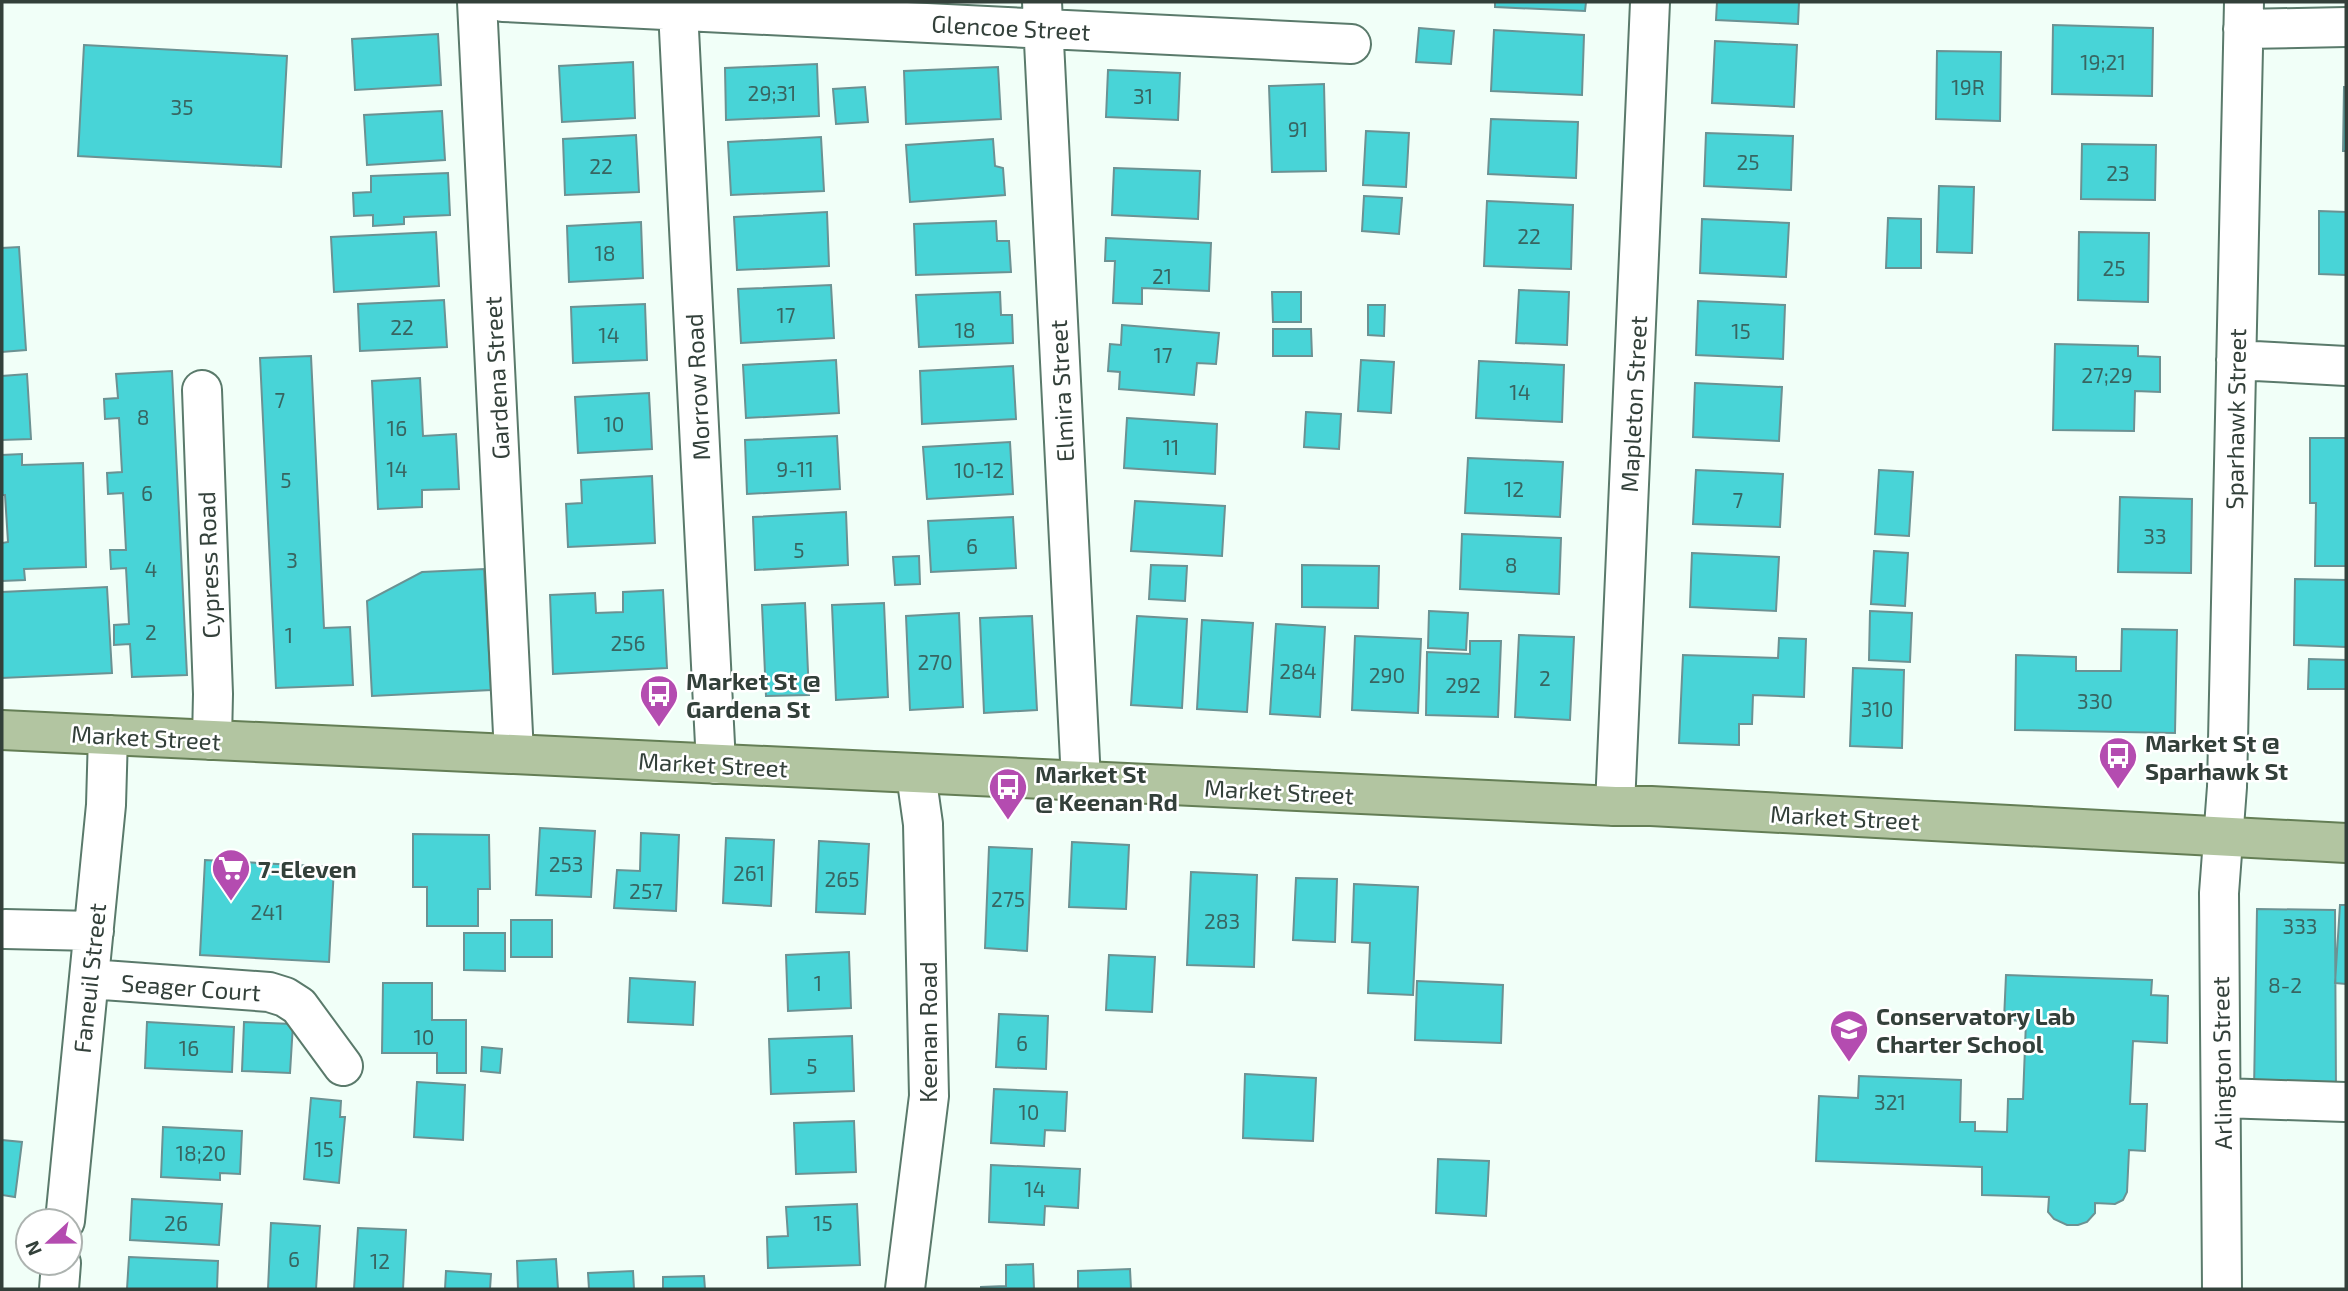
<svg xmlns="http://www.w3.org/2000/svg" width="2348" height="1291" font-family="'Exo 2',sans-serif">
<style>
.building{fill:#48d4d7;stroke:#6b9293;stroke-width:2}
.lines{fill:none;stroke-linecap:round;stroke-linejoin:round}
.minor-casing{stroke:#5a7a6b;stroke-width:42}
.major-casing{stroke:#647e55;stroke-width:42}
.minor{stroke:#fff;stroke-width:38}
.major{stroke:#b2c5a1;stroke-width:38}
.labels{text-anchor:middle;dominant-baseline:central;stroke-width:5;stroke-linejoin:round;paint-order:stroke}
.number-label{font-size:21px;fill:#386561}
.street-label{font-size:24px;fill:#33403a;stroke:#fff}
.poi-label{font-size:24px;font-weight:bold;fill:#33403a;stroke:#fff;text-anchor:start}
</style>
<rect width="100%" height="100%" fill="#f1fff8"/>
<path class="building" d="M1495 2H1586L1585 11 1495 7Z
M1717 2H1799L1798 24 1716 20Z
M2053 25 2153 28 2152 96 2052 94Z
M1419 28 1454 31 1451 64 1416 62Z
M1494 30 1584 35 1582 95 1491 91Z
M438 34 441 85 355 90 352 39Z
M1715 41 1797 45 1794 107 1712 103Z
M84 45 287 56 281 167 78 156Z
M1937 51 2001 52 2000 121 1936 119Z
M633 62 635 118 562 122 559 66Z
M817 64 819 116 726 120 725 68Z
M998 67 1001 119 906 124 904 71Z
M1108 70 1180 73 1178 120 1106 117Z
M1324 84 1326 171 1272 172 1269 86Z
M865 87 868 122 836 124 833 89Z
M2344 87H2346V151H2343Z
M442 111 445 160 367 165 364 115Z
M1491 119 1578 122 1576 178 1488 174Z
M1366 131 1409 133 1406 187 1363 185Z
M1706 133 1793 136 1791 190 1704 186Z
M636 135 639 192 565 195 563 139Z
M821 137 824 191 731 195 728 142Z
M993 139 995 166 1003 168 1005 195 910 202 906 145Z
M2082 144 2156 145 2155 200 2081 199Z
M1114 168 1200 171 1198 219 1112 215Z
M448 173 450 215 404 217V224L373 226V215L354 216 353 193 371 192V176Z
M1939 186 1974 187 1972 253 1937 252Z
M1364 196 1402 198 1399 234 1362 231Z
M1487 201 1573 205 1571 269 1484 266Z
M2319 211 2346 212V275L2319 274Z
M827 212 829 266 737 270 734 217Z
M1888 218 1921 219V268H1886Z
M1702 219 1789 223 1786 277 1700 273Z
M996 221 997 241H1009L1011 272 916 275 914 224Z
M641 222 643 278 569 282 567 226Z
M436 232 439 286 334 292 331 237Z
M2079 232 2149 233 2148 302 2078 300Z
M1106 238 1211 243 1209 291 1142 288V304L1113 303 1115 261H1105Z
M19 247 26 350 2 352V248Z
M831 285 834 338 741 343 738 289Z
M1519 290 1569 292 1567 345 1516 343Z
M1000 292 1001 315H1012L1013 343 919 347 916 295Z
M1272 292H1301V322H1273Z
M444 300 447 347 360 351 358 304Z
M1698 301 1785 305 1783 359 1696 355Z
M645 304 647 360 573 363 571 307Z
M1368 305H1385L1384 336 1368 335Z
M1122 325 1219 333 1216 364 1197 363 1194 395 1119 389 1120 372 1108 371 1110 344 1121 345Z
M1273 329H1311L1312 356H1273Z
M2055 344 2138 346V356L2160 357V392L2135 391 2134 431 2053 430Z
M311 356 324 628 350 627 353 685 276 688 260 358Z
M836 360 839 413 746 418 743 365Z
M1361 360 1394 362 1391 413 1358 411Z
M1479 361 1564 365 1562 422 1476 418Z
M1013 366 1016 419 922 424 920 371Z
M172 371 187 675 132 677 130 644 114 645V625L129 624 126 568 111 569 110 550H126L123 493 108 494 107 473 122 472 119 418 105 419 104 399 118 398 116 374Z
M27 374 31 439 2 440V376Z
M420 378 423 436 456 434 459 489 422 490V507L378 509 372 381Z
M1695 383 1782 387 1779 441 1693 437Z
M649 393 652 449 578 453 575 397Z
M1306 412 1341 414 1339 449 1304 447Z
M1127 418 1217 424 1215 474 1124 468Z
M837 436 840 489 747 494 745 440Z
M2310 438H2346V566H2315L2316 503H2310Z
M1010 442 1013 494 927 499 923 447Z
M22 454V465L83 463 86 567 24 569 25 580 2 581V543L8 542 5 495H2V455Z
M1468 458 1563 462 1560 517 1465 513Z
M1696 470 1783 474 1780 527 1693 524Z
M1879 470 1913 472 1909 536 1875 534Z
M652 476 655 543 568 547 566 504 582 503 581 480Z
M2120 497 2192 499 2191 573 2118 572Z
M1135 501 1225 506 1222 556 1131 551Z
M846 512 848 565 755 570 753 517Z
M1013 517 1016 568 931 572 928 521Z
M1462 534 1561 538 1559 594 1460 589Z
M1874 551 1908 553 1905 606 1871 604Z
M1692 553 1779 557 1776 611 1690 607Z
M919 556 920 584 895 585 893 557Z
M1151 565 1187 566 1185 601 1149 599Z
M1302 565 1379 566 1378 608 1302 607Z
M484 569 491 690 372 696 367 601 422 572Z
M2295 579 2346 580V647L2294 645Z
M107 587 112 673 2 678V592Z
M663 590 667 668 553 674 550 595 595 593 596 613 623 612V592Z
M805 603 809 695 766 696 762 605Z
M884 603 888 697 836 700 832 605Z
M1429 611 1468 613 1466 650 1428 648Z
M1870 611 1912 613 1910 662 1869 660Z
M959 613 963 707 910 710 906 616Z
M1032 616 1037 710 984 713 980 618Z
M1137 616 1187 619 1182 708 1131 705Z
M1202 620 1253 623 1247 712 1197 709Z
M1276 624 1325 627 1320 717 1270 714Z
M2122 629 2177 630 2175 733 2015 730 2016 655 2076 657V671H2121Z
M1519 635 1574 637 1570 720 1515 717Z
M1355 636 1421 639 1418 713 1352 710Z
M1779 638 1806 639 1804 697 1753 695 1752 724H1739V745L1679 743 1683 655 1778 658Z
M1470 641H1501L1498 717 1426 715 1427 652 1470 654Z
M2309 659 2346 660V689H2308Z
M1853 668 1904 670 1902 748 1850 746Z
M540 828 595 831 591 897 536 895Z
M641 833 679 835 676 911 614 908 617 870 640 871Z
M413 834 489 835 490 889H478V926H427V887H413Z
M726 838 774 840 771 906 723 903Z
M819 841 869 844 865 914 816 912Z
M1072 842 1129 845 1126 909 1069 907Z
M989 847 1032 849 1027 951 985 948Z
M205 860 334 867 329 962 200 955Z
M1191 872 1257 875 1254 967 1187 965Z
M1296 878 1337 879 1335 942 1293 940Z
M1354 884 1418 887 1413 995 1368 993 1370 943 1352 942Z
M2340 905H2346V984L2335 983Z
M2257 909 2335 910 2336 1096 2254 1091Z
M511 920H552V957H511Z
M464 933H505V971L464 970Z
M849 952 851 1008 788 1011 786 955Z
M1109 955 1155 957 1152 1012 1106 1010Z
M2006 975 2152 980 2151 995 2168 996 2167 1043 2133 1041 2130 1104H2147L2145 1151 2129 1150 2127 1192 2123 1200 2115 1204 2095 1203V1213L2087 1222 2078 1225H2067L2054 1219 2048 1212 2049 1197 1982 1195V1167L1816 1161 1819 1096 1858 1098 1859 1076 1961 1080 1960 1122H1975V1131L2007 1132 2008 1099H2023L2026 1021 2004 1020Z
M630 978 695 982 693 1025 628 1022Z
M1417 981 1503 985 1501 1043 1415 1040Z
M383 983H432V1020H466V1073H437V1053H382Z
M999 1014 1048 1016 1046 1069 996 1067Z
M147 1022 234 1027 232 1072 145 1068Z
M244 1022 293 1024 290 1073 242 1071Z
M852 1036 854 1091 771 1094 769 1039Z
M482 1047 502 1049 500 1073 481 1071Z
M1245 1074 1316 1078 1313 1141 1243 1138Z
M417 1082 465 1085 463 1140 414 1137Z
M994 1089 1067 1092 1065 1131 1045 1130 1044 1146 991 1143Z
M311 1098 341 1101 340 1117H345L339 1183 304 1179Z
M854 1121 856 1172 796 1174 794 1123Z
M163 1127 242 1131 240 1174 220 1173V1180L161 1177Z
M2 1140 22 1142 15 1197 2 1195Z
M1438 1159 1489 1161 1486 1216 1436 1213Z
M991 1165 1080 1169 1078 1208 1045 1206 1044 1225 989 1222Z
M132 1199 222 1204 219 1245 130 1240Z
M857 1204 860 1265 768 1268 767 1237 788 1236 786 1207Z
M271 1223 320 1226 316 1289H268Z
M358 1228 406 1230 403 1289H354Z
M129 1257 218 1261 217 1289H127Z
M556 1259 558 1289H518L517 1261Z
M1033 1264 1034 1289H981V1287L1006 1286V1265Z
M1130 1269 1131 1289H1078V1271Z
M446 1271 491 1274 490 1289H445Z
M633 1271 634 1289H589L588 1273Z
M704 1276 705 1289H663V1277Z"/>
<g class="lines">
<g class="minor-casing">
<path id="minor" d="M477 2 514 754
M503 2 1351 44
M1042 2 1081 781
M678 10 716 764
M2243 29 2346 27
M2236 360 2346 366
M202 390 213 694 212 740
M1615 806 1650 2
M5 929 94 931
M89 979 269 992 285 997 299 1006 343 1066
M2222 1098 2345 1102
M65 1221 106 805 108 735
M59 1289 61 1263
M905 1289 929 1096 923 824 916 774
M2222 1289 2219 893 2227 787 2244 2"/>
</g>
<g class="major-casing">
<path id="major" d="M2 730 1615 806H1651L2346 843"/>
</g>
<use href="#minor" class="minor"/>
<use href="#major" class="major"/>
</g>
<defs>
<g id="bus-pin" transform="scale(2.0125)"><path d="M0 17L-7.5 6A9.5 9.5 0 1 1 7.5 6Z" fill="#b44cb0" stroke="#fff"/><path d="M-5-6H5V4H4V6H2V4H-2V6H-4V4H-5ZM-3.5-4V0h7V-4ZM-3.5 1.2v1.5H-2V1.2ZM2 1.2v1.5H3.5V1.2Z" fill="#fff"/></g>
<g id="supermarket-pin" transform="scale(2.0125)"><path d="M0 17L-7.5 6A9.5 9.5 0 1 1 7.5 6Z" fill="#b44cb0" stroke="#fff"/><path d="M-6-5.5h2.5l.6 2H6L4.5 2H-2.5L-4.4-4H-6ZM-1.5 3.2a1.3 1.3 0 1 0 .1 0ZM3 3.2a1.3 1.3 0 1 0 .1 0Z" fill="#fff"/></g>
<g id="school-pin" transform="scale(2.0125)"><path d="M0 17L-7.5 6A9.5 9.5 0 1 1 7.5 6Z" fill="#b44cb0" stroke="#fff"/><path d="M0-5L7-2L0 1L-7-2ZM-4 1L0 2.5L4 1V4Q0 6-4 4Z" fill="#fff"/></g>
</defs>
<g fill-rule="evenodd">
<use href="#bus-pin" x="659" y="694"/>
<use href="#bus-pin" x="2118" y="756"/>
<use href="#bus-pin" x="1008" y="787"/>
<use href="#supermarket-pin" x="231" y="868"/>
<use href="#school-pin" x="1849" y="1029"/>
</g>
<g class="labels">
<g class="number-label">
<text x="2103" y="61">19;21</text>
<text x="1968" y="86">19R</text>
<text x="772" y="92">29;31</text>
<text x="1143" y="95">31</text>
<text x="182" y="106">35</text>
<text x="1298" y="128">91</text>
<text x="1748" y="161">25</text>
<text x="601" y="165">22</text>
<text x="2118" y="172">23</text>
<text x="1529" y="235">22</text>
<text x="605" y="252">18</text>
<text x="2114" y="267">25</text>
<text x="1162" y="275">21</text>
<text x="786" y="314">17</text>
<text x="402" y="326">22</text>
<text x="965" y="329">18</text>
<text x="1741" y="330">15</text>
<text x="609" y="334">14</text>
<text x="1163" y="354">17</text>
<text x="2107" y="374">27;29</text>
<text x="1520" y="391">14</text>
<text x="280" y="399">7</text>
<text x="143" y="416">8</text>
<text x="614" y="423">10</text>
<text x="397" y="427">16</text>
<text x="1171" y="446">11</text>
<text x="397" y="468">14</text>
<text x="795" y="468">9-11</text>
<text x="979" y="469">10-12</text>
<text x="286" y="479">5</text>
<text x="1514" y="488">12</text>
<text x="147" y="492">6</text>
<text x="1738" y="499">7</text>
<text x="2155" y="535">33</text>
<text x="972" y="545">6</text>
<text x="799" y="549">5</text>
<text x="292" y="559">3</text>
<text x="1511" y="564">8</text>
<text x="151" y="568">4</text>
<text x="151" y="631">2</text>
<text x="289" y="634">1</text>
<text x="628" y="642">256</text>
<text x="935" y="661">270</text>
<text x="1298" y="670">284</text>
<text x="1387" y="674">290</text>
<text x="1545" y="677">2</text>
<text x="1463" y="684">292</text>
<text x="2095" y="700">330</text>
<text x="1877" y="708">310</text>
<text x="566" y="863">253</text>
<text x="749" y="872">261</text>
<text x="842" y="878">265</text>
<text x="646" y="890">257</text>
<text x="1008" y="898">275</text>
<text x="267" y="911">241</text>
<text x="1222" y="920">283</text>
<text x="2300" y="925">333</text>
<text x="818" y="982">1</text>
<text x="2285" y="984">8-2</text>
<text x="424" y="1036">10</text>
<text x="1022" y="1042">6</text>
<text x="189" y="1047">16</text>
<text x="812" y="1065">5</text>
<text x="1890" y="1101">321</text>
<text x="1029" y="1111">10</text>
<text x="324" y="1148">15</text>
<text x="201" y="1152">18;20</text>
<text x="1035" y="1188">14</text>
<text x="176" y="1222">26</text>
<text x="823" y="1222">15</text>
<text x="294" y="1258">6</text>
<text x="380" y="1260">12</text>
</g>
<g class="street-label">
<text transform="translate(1011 27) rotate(3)">Glencoe Street</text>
<text transform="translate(496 378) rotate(-93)">Gardena Street</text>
<text transform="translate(697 387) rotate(-93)">Morrow Road</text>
<text transform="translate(1061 391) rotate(-93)">Elmira Street</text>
<text transform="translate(1633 404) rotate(-87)">Mapleton Street</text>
<text transform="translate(2235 419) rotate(-89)">Sparhawk Street</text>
<text transform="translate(208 565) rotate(-92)">Cypress Road</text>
<text transform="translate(146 737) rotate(3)">Market Street</text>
<text transform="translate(713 764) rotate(3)">Market Street</text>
<text transform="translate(1279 791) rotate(3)">Market Street</text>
<text transform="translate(1845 817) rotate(3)">Market Street</text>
<text transform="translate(89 978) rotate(-84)">Faneuil Street</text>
<text transform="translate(191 987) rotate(4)">Seager Court</text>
<text transform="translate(927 1032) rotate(-90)">Keenan Road</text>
<text transform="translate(2221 1063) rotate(-91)">Arlington Street</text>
</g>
<g class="poi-label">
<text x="686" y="680">Market St @<tspan x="686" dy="28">Gardena St</tspan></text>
<text x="2145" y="742">Market St @<tspan x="2145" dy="28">Sparhawk St</tspan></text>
<text x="1035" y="773">Market St<tspan x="1035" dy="28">@ Keenan Rd</tspan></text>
<text x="258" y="868">7-Eleven</text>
<text x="1876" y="1015">Conservatory Lab<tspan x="1876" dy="28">Charter School</tspan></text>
</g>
</g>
<rect width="2348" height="1291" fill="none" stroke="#33403a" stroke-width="7"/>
<g transform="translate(49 1242) rotate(248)"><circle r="33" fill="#ffffff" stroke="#adb3b0" stroke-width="2"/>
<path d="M0-5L12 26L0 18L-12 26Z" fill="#b44cb0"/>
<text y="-10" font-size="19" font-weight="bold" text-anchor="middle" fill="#33403a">N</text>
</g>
</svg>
